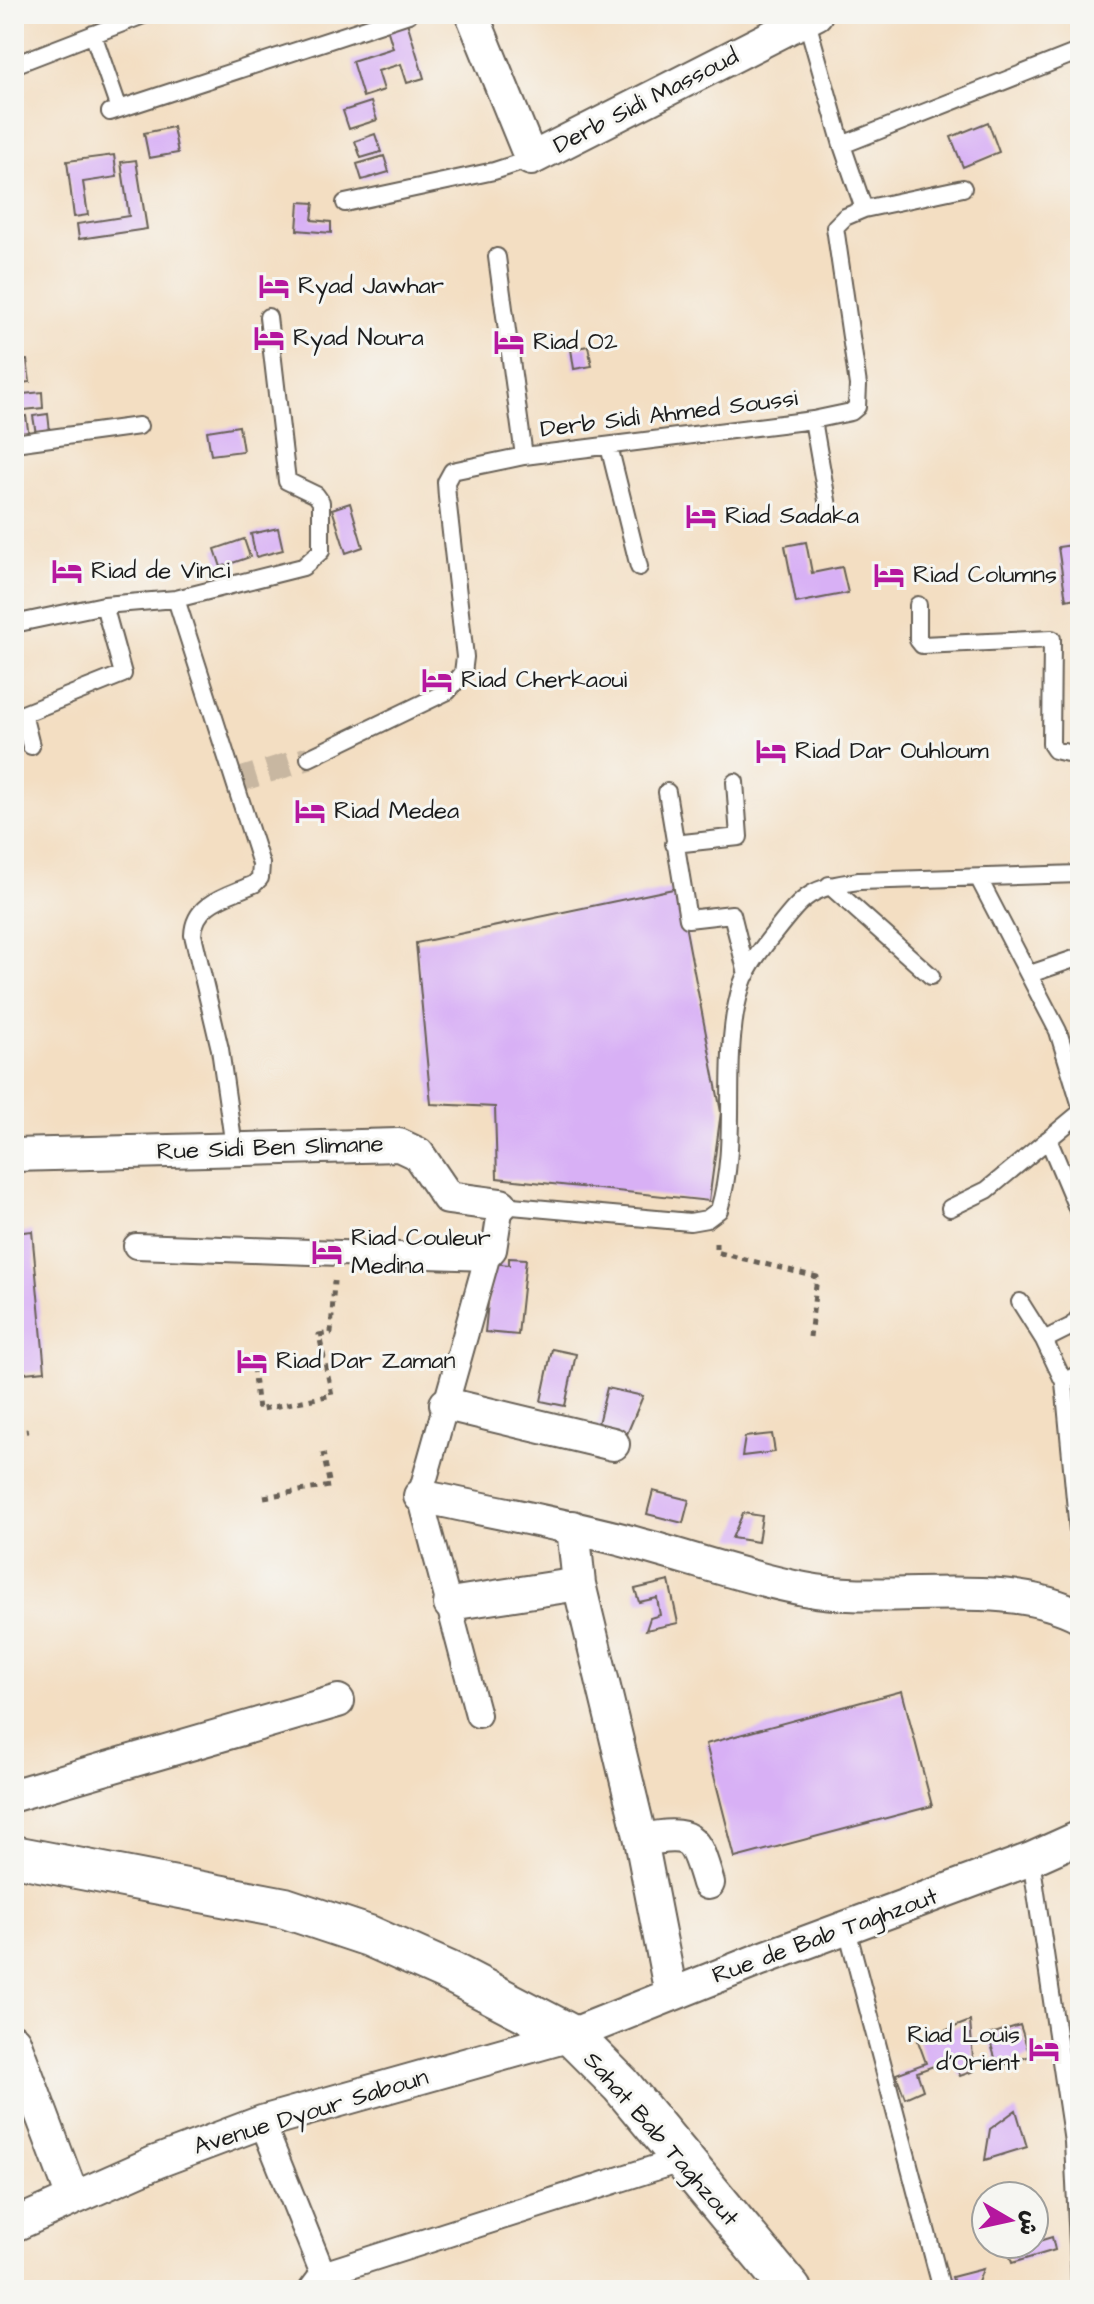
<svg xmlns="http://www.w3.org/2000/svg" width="1094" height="2304" font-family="'Architects Daughter','Playpen Sans Arabic',sans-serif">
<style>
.building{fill:#d8b0f5}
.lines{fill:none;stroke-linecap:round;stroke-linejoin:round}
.pedestrian-tunnel{stroke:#c8b7a1;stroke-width:24;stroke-dasharray:24 12;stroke-linecap:butt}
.service-casing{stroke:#676056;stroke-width:20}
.pedestrian-casing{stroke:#676056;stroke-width:28}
.minor-casing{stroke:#676056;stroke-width:36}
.tertiary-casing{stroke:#676056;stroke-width:44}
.path{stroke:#676056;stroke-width:5;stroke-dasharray:6 6;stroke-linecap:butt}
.service{stroke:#fff;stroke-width:16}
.pedestrian{stroke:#fff;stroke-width:24}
.minor{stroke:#fff;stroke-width:32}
.tertiary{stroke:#fff;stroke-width:40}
.labels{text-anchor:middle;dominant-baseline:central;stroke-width:6;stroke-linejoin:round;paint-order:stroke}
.street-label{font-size:24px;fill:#1c1c1c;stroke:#f6f6f2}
.poi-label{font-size:24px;fill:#1c1c1c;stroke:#f6f6f2;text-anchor:start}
</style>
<rect width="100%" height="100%" fill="#f6f6f2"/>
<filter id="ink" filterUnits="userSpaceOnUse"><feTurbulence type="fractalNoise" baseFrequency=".0125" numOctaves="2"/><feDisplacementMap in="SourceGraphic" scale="16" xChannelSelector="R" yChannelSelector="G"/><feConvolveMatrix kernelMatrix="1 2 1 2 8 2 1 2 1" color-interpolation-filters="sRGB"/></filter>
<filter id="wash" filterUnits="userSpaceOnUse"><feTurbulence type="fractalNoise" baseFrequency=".006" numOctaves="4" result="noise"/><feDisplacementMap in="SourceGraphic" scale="32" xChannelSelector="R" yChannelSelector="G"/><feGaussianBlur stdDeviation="1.8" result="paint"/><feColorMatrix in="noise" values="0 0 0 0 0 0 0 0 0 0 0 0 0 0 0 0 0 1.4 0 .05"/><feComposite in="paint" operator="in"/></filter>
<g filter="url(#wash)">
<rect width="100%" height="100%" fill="#f3dec2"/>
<g id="blocks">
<path class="building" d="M407 22 424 78 407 83 401 64 378 71 384 90 363 97 352 61 393 48 387 28Z
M371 102 377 120 349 129 343 111Z
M988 122 999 152 963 167 951 137Z
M173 127 178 153 149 158 144 133Z
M375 134 381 152 361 158 355 141Z
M114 155 117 177 83 182 88 215 74 217 67 161Z
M384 156 389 172 362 180 357 164Z
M136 160 147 229 79 239 77 224 129 216 121 162Z
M299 202 314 203 312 220 331 222V233L297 230Z
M588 346 592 366 574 369 571 349Z
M27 360 30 382 14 384V361Z
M42 392 43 408 14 411V395Z
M48 414 50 432 36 434 33 416Z
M26 416 29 436 14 438V418Z
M239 426 243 451 211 455 207 431Z
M350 503 363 547 346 553 332 509Z
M278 528 283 550 256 557 251 534Z
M244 539 250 557 221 567 215 549Z
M806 542 812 573 842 567 848 593 796 603 785 546Z
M1080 544V597L1066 600 1058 547Z
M678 888 721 1112 709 1201 497 1178 495 1107 431 1104 416 943Z
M32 1231 45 1371 14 1374V1233Z
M509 1258 526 1259 518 1335 485 1332 492 1263 509 1265Z
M552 1349 576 1354 565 1406 541 1401Z
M607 1388 643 1396 622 1446 594 1439Z
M772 1434 775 1452 742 1456 745 1437Z
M653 1491 689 1500 683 1523 647 1514Z
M743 1513 762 1516 758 1542 732 1538Z
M669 1581 678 1623 646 1630 650 1618 660 1615 657 1598 639 1602 635 1589Z
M902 1691 932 1806 735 1858 706 1744Z
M970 2021 974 2071 960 2076 953 2059 917 2072 923 2090 905 2098 896 2074 926 2063 918 2041Z
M1020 2025 1030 2056 998 2067 988 2035Z
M1016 2110 1027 2147 985 2160 990 2129Z
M1034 2226 1039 2241 1052 2237 1055 2250 1012 2263 1006 2244H1034Z
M983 2269 975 2290H956L952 2277Z"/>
</g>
</g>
<g filter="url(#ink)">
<use href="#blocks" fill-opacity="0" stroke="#676056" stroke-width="2"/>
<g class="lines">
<path class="pedestrian-tunnel" d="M233 782 309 758"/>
<g class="service-casing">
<path id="service" d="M93 34 119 109
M14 65 146 14
M110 112 409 14
M842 145 1080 51
M345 203 494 171 531 159
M864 209 963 188
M497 257 524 456
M813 420 829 512
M14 443 139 426
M609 446 639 567
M918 605V640L922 645 1052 639 1051 744 1055 750 1080 756
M14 624 104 605 176 599
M31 746 23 714 123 674 104 605
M309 758 448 691 463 673 465 657 447 497 446 482 452 471 524 456 813 420 851 412 857 407 858 385 835 227 845 217 864 209 842 145 806 18
M667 792 688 919 732 914 747 974
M674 844 739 837 735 782
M979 879 1058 1031 1080 1103
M829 885 931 976
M1030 974 1080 957
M1048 1139 1080 1215
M234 1147 220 1049 193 935C194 902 228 896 254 884L260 878 261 864 176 599 303 567 321 551V502L316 495 287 481 268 317
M501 1205 690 1222 707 1219 719 1210C741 1138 719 1057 742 984 748 966 763 947 775 932 805 894 810 888 859 881L1080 874
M950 1208 987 1190 1080 1113
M1020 1302 1044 1340
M1080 1373 1064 1382 1080 1552
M1064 1382 1044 1340 1072 1326 1080 1316
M1031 1859 1073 2142 1080 2286
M847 1929 942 2290"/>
</g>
<g class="pedestrian-casing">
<path id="pedestrian" d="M136 1246 487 1258
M478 1715 420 1496 487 1258 494 1250 501 1205
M262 2122 323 2274
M311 2290 323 2274 680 2160"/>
</g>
<g class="minor-casing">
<path id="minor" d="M472 14 531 159 816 14
M14 1155 399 1145 418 1154 448 1198 501 1205
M446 1404 613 1444
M420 1496C491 1511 563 1524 634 1543 690 1558 746 1578 804 1589 891 1606 1002 1575 1080 1616
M573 1527 579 1584 641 1840 671 1994
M450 1604 579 1584
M14 1795 338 1701
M641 1840C692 1831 694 1835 708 1883
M14 2041 73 2198
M14 2225 156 2162 262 2122 571 2035 761 1959 1031 1859 1080 1837"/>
</g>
<g class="tertiary-casing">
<path id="tertiary" d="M14 1856 285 1908 369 1936 452 1973 571 2035 621 2085 791 2290"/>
</g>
<path class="path" d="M716 1243V1252L817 1277 810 1337
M253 1367 258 1410 332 1395 319 1335 331 1333 334 1281
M14 1433 28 1431
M264 1497 330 1486 323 1453"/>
<use href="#service" class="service"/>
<use href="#pedestrian" class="pedestrian"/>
<use href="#minor" class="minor"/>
<use href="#tertiary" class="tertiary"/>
</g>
</g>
<defs>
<g id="hotel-bare" transform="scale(2.4)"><path d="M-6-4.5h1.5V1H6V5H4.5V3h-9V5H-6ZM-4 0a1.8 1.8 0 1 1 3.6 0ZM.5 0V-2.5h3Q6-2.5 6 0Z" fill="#b5179e" stroke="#f6f6f2" stroke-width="2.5" paint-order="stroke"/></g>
</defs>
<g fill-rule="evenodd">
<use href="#hotel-bare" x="274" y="286"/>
<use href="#hotel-bare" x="269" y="338"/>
<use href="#hotel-bare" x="509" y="342"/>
<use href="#hotel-bare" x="701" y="516"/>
<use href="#hotel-bare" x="67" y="571"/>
<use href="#hotel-bare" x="889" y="575"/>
<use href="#hotel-bare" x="437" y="680"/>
<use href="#hotel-bare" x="771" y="751"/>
<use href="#hotel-bare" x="310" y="811"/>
<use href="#hotel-bare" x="327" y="1252"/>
<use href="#hotel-bare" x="252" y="1361"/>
<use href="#hotel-bare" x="1044" y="2049"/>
</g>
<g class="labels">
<g class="street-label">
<text transform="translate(646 101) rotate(-27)">Derb Sidi Massoud</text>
<text transform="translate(669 414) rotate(-7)">Derb Sidi Ahmed Soussi</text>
<text transform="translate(270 1148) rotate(-2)">Rue Sidi Ben Slimane</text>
<text transform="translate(825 1936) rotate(-20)">Rue de Bab Taghzout</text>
<text transform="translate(311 2112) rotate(-17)">Avenue Dyour Saboun</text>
<text transform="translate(661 2139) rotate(49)">Sahat Bab Taghzout</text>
</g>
<g class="poi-label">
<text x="298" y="286">Ryad Jawhar</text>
<text x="293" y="338">Ryad Noura</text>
<text x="533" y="342">Riad O2</text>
<text x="725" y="516">Riad Sadaka</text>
<text x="91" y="571">Riad de Vinci</text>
<text x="913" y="575">Riad Columns</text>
<text x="461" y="680">Riad Cherkaoui</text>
<text x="795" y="751">Riad Dar Ouhloum</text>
<text x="334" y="811">Riad Medea</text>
<text x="351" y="1238">Riad Couleur<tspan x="351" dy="28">Medina</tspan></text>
<text x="276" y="1361">Riad Dar Zaman</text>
<text x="1020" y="2035" text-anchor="end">Riad Louis<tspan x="1020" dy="28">d'Orient</tspan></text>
</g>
</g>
<rect width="1094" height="2304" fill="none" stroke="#f6f6f2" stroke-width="48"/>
<g transform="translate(1010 2220) rotate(99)"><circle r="38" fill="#f6f6f2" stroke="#9f9f9c" stroke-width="2"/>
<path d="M0-6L14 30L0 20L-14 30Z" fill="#b5179e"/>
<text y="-12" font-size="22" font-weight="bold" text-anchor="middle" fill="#1c1c1c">ش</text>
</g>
</svg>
